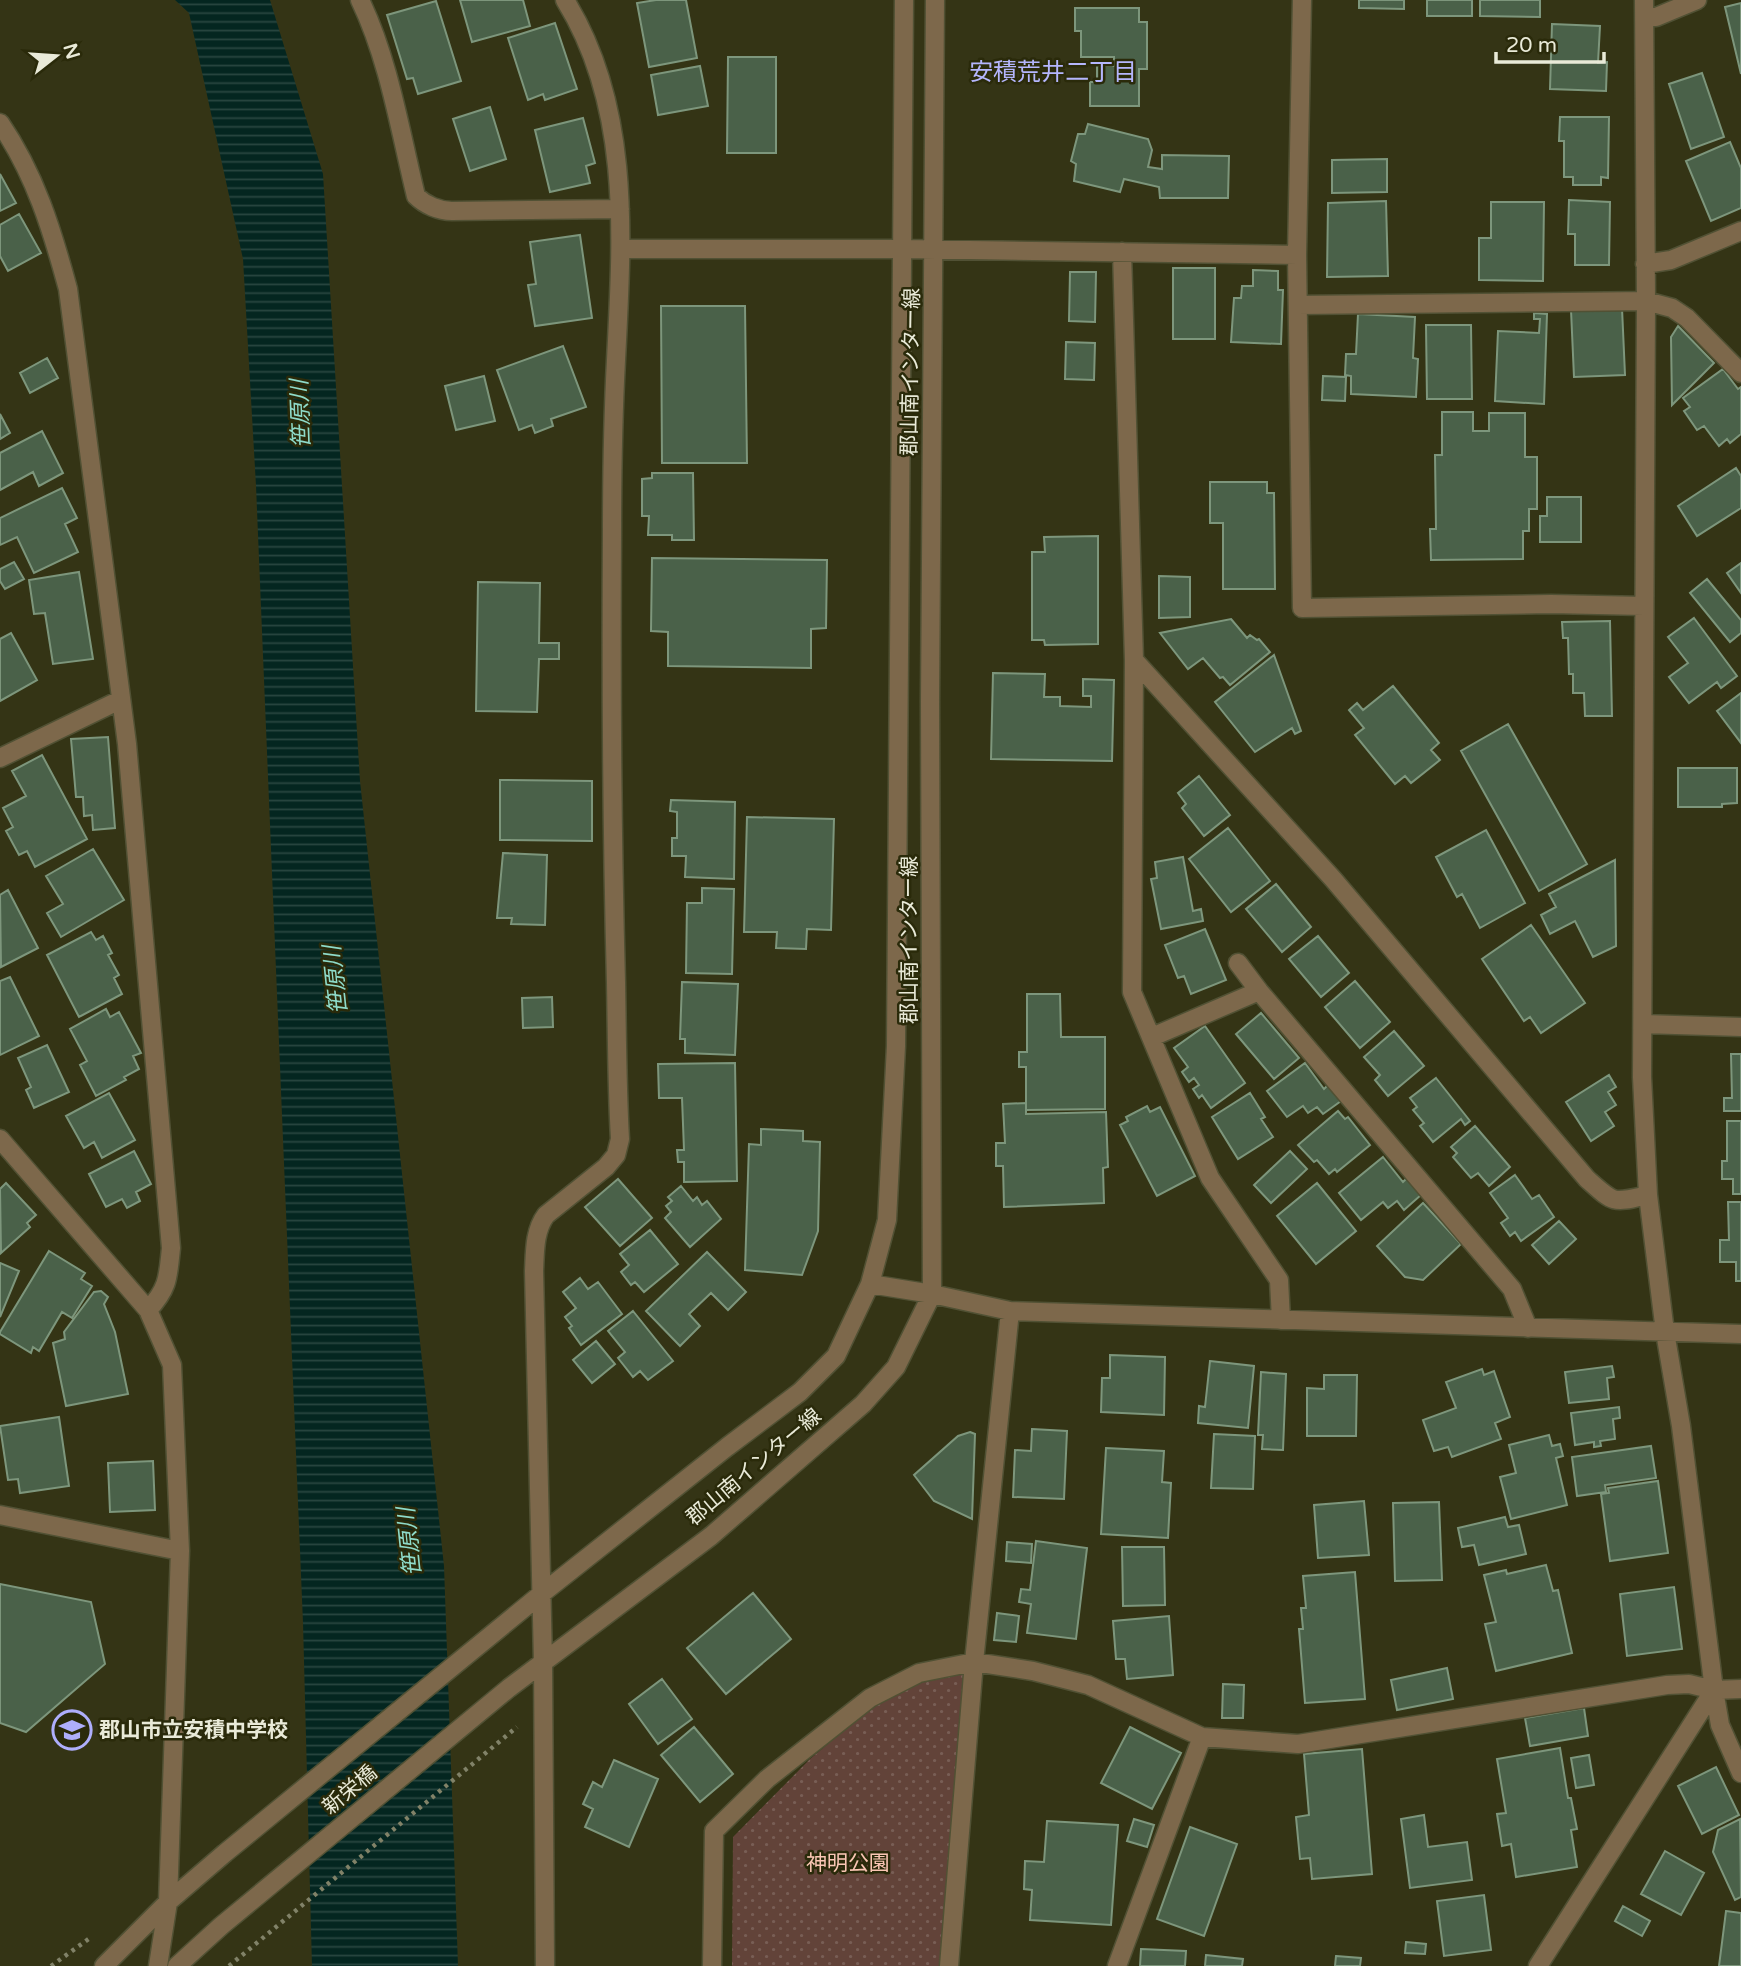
<svg xmlns="http://www.w3.org/2000/svg" width="1741" height="1966" font-family="'Varela Round','Noto Sans JP',sans-serif">
<style>
.park{fill:url(#park-dots)}
.water{fill:url(#water-rules)}
.building{fill:#4a6149;stroke:#7d967c;stroke-width:2}
.lines{fill:none;stroke-linecap:round;stroke-linejoin:round}
.minor-casing{stroke:#515134;stroke-width:21}
.path{stroke:#818268;stroke-width:4.5;stroke-dasharray:3.5 5;stroke-linecap:butt}
.minor{stroke:#7d684b;stroke-width:18}
.labels{text-anchor:middle;dominant-baseline:central;stroke-width:5;stroke-linejoin:round;paint-order:stroke}
.street-label{font-size:21px;fill:#e9ead8;stroke:#2a2a0a}
.poi-label{font-size:21px;font-weight:bold;fill:#e9ead8;stroke:#2a2a0a;text-anchor:start}
.park-label{font-size:21px;fill:#fac6b4;stroke:#2a2a0a}
.water-label{font-size:23px;font-style:italic;fill:#8edbca;stroke:#2a2a0a}
.quarter-label{font-size:24px;fill:#b5b6fd;stroke:#2a2a0a}
</style>
<defs>
<pattern id="park-dots" width="8" height="8" patternUnits="userSpaceOnUse" patternTransform="scale(1.75)"><rect width="8" height="8" fill="#624339"/><path d="M2 2h.1M6 6h.1" fill="none" stroke="#785e55" stroke-width="1.8" stroke-linecap="round"/></pattern>
<pattern id="water-rules" width="6" height="5" patternUnits="userSpaceOnUse" patternTransform="scale(1.75)"><rect width="6" height="5" fill="#042620"/><path d="M0 2.5h6" fill="none" stroke="#294640"/></pattern>
</defs>
<rect width="100%" height="100%" fill="#343415"/>
<path class="park" d="M965 1671 940 1966H732L733 1837 810 1759 874 1705 922 1679Z"/>
<path class="water" d="M175 0H270L323 174 360 781 444 1566 458 1966H312L303 1623 256 486 243 259 189 13Z"/>
<path class="building" d="M460 0H523L530 26 472 42Z
M656 0H686L697 58 649 67 637 3Z
M1359 0H1404V9L1359 8Z
M1427 0H1472V16H1427Z
M1480 0H1540V17L1480 16Z
M436 1 461 81 418 94 413 78 407 79 387 15Z
M1741 3V74L1725 7Z
M1075 8H1139V22H1147V69H1139V106H1090V82H1097V66H1114V57H1081V31H1075Z
M555 23 577 89 545 100 543 94 528 100 508 38Z
M1552 24 1600 26 1598 63 1607 62 1606 91 1550 89Z
M728 57H776V153H727Z
M700 66 708 106 658 115 651 75Z
M1702 73 1724 137 1691 149 1669 84Z
M490 107 506 159 470 171 453 119Z
M1560 117H1609L1608 178 1601 177V185H1573V177H1564V141H1559Z
M583 118 595 163 586 166 590 183 550 192 535 130Z
M1088 124 1148 139 1152 150 1148 167 1162 169V155L1229 156 1228 198H1160L1159 187 1124 179 1120 192 1074 181 1076 164 1071 161 1078 134H1085Z
M1730 142 1741 168V208L1711 221 1686 161Z
M1387 159V192L1332 193V160Z
M0 174 16 203 0 211Z
M1569 200 1610 202 1609 265H1575V234H1568Z
M1386 201 1388 276 1327 277 1328 203Z
M1491 202H1544L1543 281 1479 280V238H1491Z
M19 214 41 253 8 271 0 256V225Z
M580 235 592 318 535 326 528 285 536 284 530 242Z
M1173 268H1215V339H1173Z
M1253 270 1278 271V290H1283L1281 344 1231 342 1234 298H1241L1242 286H1253Z
M1070 272H1096L1095 322 1069 321Z
M661 306H745L747 463H662Z
M1622 308 1625 375 1574 377 1571 310Z
M1534 313 1547 314 1544 404 1495 401 1498 331 1539 333 1540 319H1534Z
M1358 314 1415 317 1413 358 1418 359 1416 397 1351 394V376L1345 375 1346 354H1356Z
M1426 325H1471L1472 399H1427Z
M1678 326 1714 363 1672 405 1671 337Z
M1066 342 1095 343 1094 380 1065 379Z
M563 346 586 407 551 419 553 426 535 433 532 425 519 430 497 370Z
M47 358 58 378 30 393 20 373Z
M1723 369 1738 389 1741 387V434L1730 443 1727 439 1719 446 1704 426 1697 430 1684 411 1690 407 1683 398Z
M484 376 495 421 456 430 445 386Z
M1323 376 1346 377 1345 401 1322 400Z
M1442 412H1473V431H1489V413H1525V457H1537V509H1529V531H1523V559L1431 560 1430 529H1436L1435 455H1442Z
M0 414 10 433 0 439Z
M42 431 63 473 39 486 33 472 0 490V453Z
M1736 468 1741 476V508L1697 536 1678 506Z
M652 473H693L694 540H672V535H648L649 516H642V479L652 478Z
M1210 482H1267V493H1274L1275 589H1223V523H1210Z
M62 488 77 518 65 524 78 552 34 573 17 537 0 545V518Z
M1547 497H1581V542H1540V516H1547Z
M1098 536V644L1045 645 1044 640H1032V552H1045L1044 537Z
M652 558 827 560 826 628 811 629V668L668 666V632L651 631Z
M14 562 24 579 5 589 0 581V569Z
M1741 563V593L1727 573Z
M79 572 93 659 53 664 45 613 34 614 29 580Z
M1159 576 1190 577V617L1159 618Z
M1707 579 1741 620V633L1730 642 1690 593Z
M478 582 540 583 539 643H559V659H539L537 712 476 711Z
M1694 618 1737 676 1721 688 1717 682 1689 703 1669 677 1688 663 1668 637Z
M1231 619 1247 638 1250 635 1257 640 1259 639 1270 652 1230 685 1223 677 1220 678 1203 658 1188 669 1160 633Z
M1610 621 1612 716H1585L1584 693H1573V674H1569L1568 638H1563L1562 622Z
M11 633 37 680 0 701V639Z
M1274 655 1301 731 1295 734 1292 728 1255 752 1215 702Z
M993 673 1045 674 1044 697H1060V706L1091 707V696H1083V679L1114 680 1112 761 991 759Z
M1393 686 1439 743 1431 750 1440 760 1411 783 1405 776 1395 784 1355 735 1364 728 1349 710 1357 703 1363 710Z
M1741 693V743L1717 711Z
M1508 724 1587 864 1539 891 1461 751Z
M108 737 115 828 93 830 92 815 84 816 83 797H76L71 739Z
M42 755 87 839 35 867 27 851 19 855 6 831 13 827 3 808 26 796 12 771Z
M1678 768H1737V803L1722 804V807H1678Z
M1199 776 1230 815 1204 836 1182 808 1186 804 1178 793Z
M500 780 592 781V841L500 840Z
M671 800 735 802 734 879 685 877 686 856H672V838H677V812L670 811Z
M747 817 834 819 831 930 807 929 806 949 776 948 777 932H744Z
M1228 828 1270 881 1231 912 1189 859Z
M1486 830 1525 903 1480 928 1462 894 1457 897 1436 857Z
M93 849 124 900 61 937 47 913 63 904 46 876Z
M503 853 547 855 545 925 511 924 512 918H497Z
M1183 857 1193 911 1201 909 1203 921 1161 929 1151 879 1157 878 1155 862Z
M1615 860 1616 946 1593 957 1575 921 1550 934 1541 915 1556 907 1549 894Z
M1276 884 1311 927 1282 952 1246 909Z
M702 888 734 889 732 974 686 973 687 903H702Z
M8 890 38 948 1 967 0 895Z
M1531 925 1585 1003 1541 1033 1530 1017 1524 1021 1482 959Z
M1205 929 1226 980 1191 994 1184 976 1178 978 1165 945Z
M91 932 96 940 103 936 112 953 108 955 119 975 114 978 122 994 79 1017 47 955Z
M1318 936 1349 973 1321 997 1289 959Z
M10 977 39 1036 0 1055V981Z
M1355 981 1390 1022 1360 1048 1325 1007Z
M682 982 738 984 735 1055 685 1053V1039H680Z
M1027 994H1060L1061 1037H1105V1109L1026 1110V1067H1019V1052H1027Z
M552 997 553 1027 523 1028 522 998Z
M106 1009 110 1017 119 1012 141 1053 133 1056 139 1069 124 1077 126 1080 96 1096 80 1065 87 1061 70 1029Z
M1261 1013 1299 1058 1274 1079 1236 1034Z
M1205 1026 1245 1083 1211 1108 1202 1095 1199 1098 1193 1089 1199 1085 1194 1078 1189 1082 1182 1072 1188 1067 1174 1048Z
M1394 1031 1424 1066 1388 1096 1375 1080 1380 1075 1364 1057Z
M47 1045 69 1092 34 1108 26 1090 31 1087 18 1058Z
M1731 1054H1741V1111H1724V1098H1732Z
M735 1063 737 1181 684 1182V1162H678L677 1150H684L682 1098H659L658 1064Z
M1305 1063 1324 1089 1329 1084 1341 1101 1323 1114 1317 1107 1308 1113 1303 1106 1287 1117 1267 1091Z
M1609 1075 1616 1087 1608 1092 1616 1105 1605 1112 1614 1126 1591 1141 1566 1102Z
M1436 1078 1470 1121 1465 1125 1461 1119 1433 1142 1420 1126 1424 1123 1413 1110 1417 1107 1410 1098Z
M109 1093 135 1140 102 1158 94 1142 84 1148 66 1116Z
M1250 1093 1265 1117 1261 1119 1273 1137 1238 1159 1212 1117Z
M1026 1103V1114L1106 1112 1108 1167 1103 1168 1104 1203 1004 1207 1003 1166H996V1143H1005L1003 1104Z
M1147 1106 1150 1112 1160 1107 1195 1176 1157 1196 1120 1125 1128 1121 1126 1117Z
M1338 1111 1345 1119 1348 1117 1370 1145 1337 1172 1335 1169 1329 1174 1317 1160 1314 1162 1298 1145Z
M1727 1121H1741V1194H1733V1179H1722V1161H1727Z
M1475 1126 1510 1167 1489 1186 1478 1173 1471 1178 1453 1157 1457 1153 1451 1147Z
M761 1129 803 1131V1141L820 1142 818 1231 802 1275 745 1270 749 1144 761 1145Z
M134 1151 151 1184 136 1192 140 1201 127 1208 122 1199 106 1207 89 1174Z
M1290 1151 1307 1169 1271 1203 1254 1185Z
M1383 1157 1403 1182 1407 1178 1421 1195 1404 1210 1397 1201 1388 1208 1383 1202 1361 1220 1339 1193Z
M1515 1175 1532 1199 1539 1195 1554 1217 1521 1241 1515 1232 1510 1236 1501 1223 1508 1218 1490 1193Z
M618 1179 652 1218 620 1246 585 1207Z
M6 1183 36 1215 27 1223 30 1227 1 1253 0 1189Z
M1317 1183 1356 1231 1316 1264 1277 1216Z
M681 1186 693 1201 697 1197 702 1205 707 1201 721 1219 690 1247 665 1218 671 1212 666 1206 672 1201 668 1197Z
M1728 1202H1741V1281H1736V1262H1720V1240H1729Z
M1423 1203 1461 1244 1423 1280 1405 1277 1377 1246Z
M1559 1221 1576 1239 1549 1264 1532 1245Z
M650 1230 678 1264 644 1292 635 1282 631 1285 621 1272 629 1265 620 1254Z
M49 1251 85 1273 81 1279 92 1286 72 1318 62 1312 39 1351 33 1347 31 1353 0 1334V1332Z
M707 1252 746 1292 728 1310 711 1293 689 1314 700 1326 680 1346 646 1311Z
M0 1263 19 1271 0 1317Z
M580 1278 588 1289 598 1282 622 1314 581 1345 569 1328 572 1326 565 1317 576 1308 563 1292Z
M101 1291 108 1297 104 1304 115 1332 128 1394 66 1406 53 1343 65 1339 64 1332 94 1292Z
M633 1311 673 1361 648 1380 640 1371 633 1377 618 1358 625 1352 608 1331Z
M596 1341 615 1364 592 1383 573 1360Z
M1110 1355 1165 1357 1164 1415 1101 1412 1102 1378H1110Z
M1210 1361 1254 1366 1248 1428 1198 1423 1199 1406 1205 1407Z
M1612 1366 1614 1377 1607 1378 1609 1399 1569 1403 1565 1372Z
M1482 1369 1484 1375 1494 1371 1510 1417 1495 1423 1501 1439 1452 1457 1448 1447 1434 1451 1423 1420 1456 1408 1446 1382Z
M1261 1372 1286 1374 1283 1450 1262 1449 1263 1435H1258Z
M1324 1375H1357L1356 1436H1307V1388L1324 1389Z
M1619 1407 1620 1418 1613 1419 1615 1439 1600 1441 1601 1446 1594 1447V1442L1575 1445 1571 1413Z
M59 1417 69 1486 20 1493 18 1479 8 1480 0 1426Z
M1032 1429 1067 1431 1064 1499 1013 1497 1015 1450 1031 1451Z
M970 1432 975 1434 972 1519 934 1501 914 1475 958 1436Z
M1214 1434 1255 1436 1253 1489 1211 1488Z
M1549 1435 1552 1446 1560 1444 1563 1456 1556 1458 1567 1505 1511 1519 1500 1477 1516 1473 1509 1445Z
M1651 1446 1656 1478 1605 1485 1606 1492 1577 1496 1572 1457Z
M1106 1448 1164 1451 1162 1482 1171 1483 1168 1538 1101 1534Z
M153 1461 155 1510 110 1512 108 1463Z
M1658 1481 1668 1553 1610 1561 1601 1494 1609 1493 1608 1488Z
M1364 1501 1369 1555 1318 1558 1314 1505Z
M1439 1502 1442 1580 1395 1581 1393 1503Z
M1505 1517 1508 1527 1519 1525 1526 1554 1479 1565 1474 1545 1462 1547 1458 1528Z
M1036 1541 1087 1548 1076 1639 1027 1633 1031 1604 1019 1602 1021 1589 1030 1590Z
M1007 1542 1032 1544 1031 1563 1006 1561Z
M1122 1547H1164L1165 1605 1123 1606Z
M1546 1565 1553 1591 1558 1590 1572 1653 1496 1671 1485 1624 1496 1622 1484 1575 1506 1570 1507 1574Z
M1355 1572 1365 1699 1305 1703 1299 1629H1303L1301 1608H1306L1303 1576Z
M0 1584 91 1602 105 1664 26 1732 0 1723Z
M1674 1587 1682 1649 1627 1656 1620 1594Z
M753 1593 791 1639 726 1694 687 1648Z
M997 1613 1019 1616 1016 1642 994 1640Z
M1169 1616 1173 1675 1127 1679 1125 1659H1116L1113 1621Z
M1447 1668 1453 1699 1397 1710 1391 1680Z
M662 1679 692 1719 658 1744 629 1704Z
M1223 1684 1244 1685 1243 1718H1222Z
M1584 1708 1588 1736 1530 1746 1525 1718Z
M694 1727 733 1774 700 1802 661 1755Z
M1130 1727 1181 1753 1152 1809 1101 1783Z
M1560 1748 1568 1798H1571L1577 1829 1571 1830 1577 1867 1516 1877 1511 1844 1502 1846 1497 1814 1506 1813 1497 1759Z
M1362 1749 1372 1874 1312 1879 1310 1858 1300 1859 1296 1817 1309 1815 1304 1754Z
M1589 1755 1594 1785 1576 1788 1571 1758Z
M614 1760 658 1779 629 1847 585 1827 593 1809 583 1804 593 1782 602 1787Z
M1716 1767 1739 1815 1702 1834 1678 1786Z
M1424 1815 1428 1847 1467 1842 1472 1880 1410 1888 1401 1819Z
M1134 1819 1154 1825 1147 1847 1127 1841Z
M1740 1819 1741 1897 1735 1900 1713 1852 1718 1830Z
M1047 1821 1118 1825 1111 1925 1030 1920 1032 1890 1024 1889 1025 1861 1044 1862Z
M1190 1827 1237 1844 1204 1936 1157 1919Z
M1665 1851 1704 1873 1681 1915 1641 1894Z
M1484 1895 1491 1950 1444 1956 1437 1901Z
M1623 1906 1650 1921 1642 1936 1615 1921Z
M1726 1911 1741 1913V1966H1719Z
M1406 1942 1426 1944 1425 1954 1405 1953Z
M1141 1949 1186 1951 1185 1966H1140Z
M1206 1955 1243 1959 1242 1966H1205Z
M1336 1956 1361 1958 1360 1966H1335Z"/>
<g class="lines">
<g class="minor-casing">
<path id="minor" d="M360 0C389 60 400 131 416 196 425 205 439 211 452 211L620 209
M1302 0 1297 255 1302 608 1551 604 1644 606
M1644 0 1646 301 1642 1077 1648 1195 1665 1332 1681 1426 1714 1690 1720 1725 1741 1773
M1644 17H1656L1697 0
M0 123C35 174 52 230 68 289L127 744 171 1248C168 1276 169 1288 148 1310
M622 249H903L1297 255
M1122 252 1134 660 1132 992 1210 1178 1279 1280 1281 1320
M1645 264 1671 260 1741 231
M1298 305 1646 301 1672 308 1687 318 1741 373
M1134 660 1333 879 1587 1179C1615 1204 1612 1203 1648 1195
M0 758 120 700
M1238 963 1259 991 1512 1289 1528 1328
M1643 1024 1741 1027
M1152 1037 1259 991
M0 1139 148 1310 172 1365 180 1551 168 1902 158 1966
M870 1284 932 1294 1010 1311 1741 1334
M0 1515 180 1551
M104 1966 168 1902 225 1853 540 1595 727 1447 800 1392 836 1356 870 1284 887 1220 896 1046 904 0
M177 1966 221 1926 509 1688 711 1536 863 1404 896 1367 932 1294 930 701 935 0
M545 1966 543 1662 534 1271C535 1253 534 1231 546 1215L606 1167 616 1155 620 1139C617 1087 617 1035 616 983 612 833 611 683 612 533 612 475 613 417 616 360 622 239 632 108 565 0
M712 1966 714 1831 767 1779 870 1698 919 1673 974 1662 1033 1671 1088 1685 1202 1737 1298 1744 1667 1685 1689 1684 1714 1690 1741 1689
M949 1966 974 1662 1010 1311
M1117 1966 1202 1737
M1538 1966 1714 1690"/>
</g>
<path class="path" d="M51 1966 90 1938
M229 1966 517 1727"/>
<use href="#minor" class="minor"/>
</g>
<defs>
<g id="school-ring" transform="scale(2.0125)"><circle r="9.5" fill="#2a2a0a" stroke="#aeaefb" stroke-width="1.5"/><path d="M0-5L7-2L0 1L-7-2ZM-4 1L0 2.5L4 1V4Q0 6-4 4Z" fill="#aeaefb"/></g>
</defs>
<g fill-rule="evenodd">
<use href="#school-ring" x="72" y="1730"/>
</g>
<g class="labels">
<g class="street-label">
<text transform="translate(911 372) rotate(-89)">郡山南インター線</text>
<text transform="translate(909 940) rotate(-90)">郡山南インター線</text>
<text transform="translate(754 1467) rotate(-40)">郡山南インター線</text>
<text transform="translate(350 1790) rotate(-40)">新栄橋</text>
</g>
<g class="poi-label">
<text x="99" y="1730">郡山市立安積中学校</text>
</g>
<g class="park-label">
<text x="848" y="1863">神明公園</text>
</g>
<g class="water-label">
<text transform="translate(301 414) rotate(-92)">笹原川</text>
<text transform="translate(336 980) rotate(-96)">笹原川</text>
<text transform="translate(410 1542) rotate(-96)">笹原川</text>
</g>
<g class="quarter-label">
<text x="1053" y="72">安積荒井二丁目</text>
</g>
</g>
<g transform="translate(56 56) rotate(73)" stroke="#2a2a0a" stroke-width="5" paint-order="stroke">
<path d="M0-5L12 26L0 18L-12 26Z" fill="#e9ead8"/>
<text y="-10" font-size="19" font-weight="bold" text-anchor="middle" fill="#e9ead8">N</text>
</g>
<path d="M1496 52v10h108v-10" fill="none" stroke="#e9ead8" stroke-width="3.5"/>
<text x="1506" y="52" font-size="21" fill="#e9ead8" stroke="#2a2a0a" stroke-width="5" paint-order="stroke">20 m</text>
</svg>
